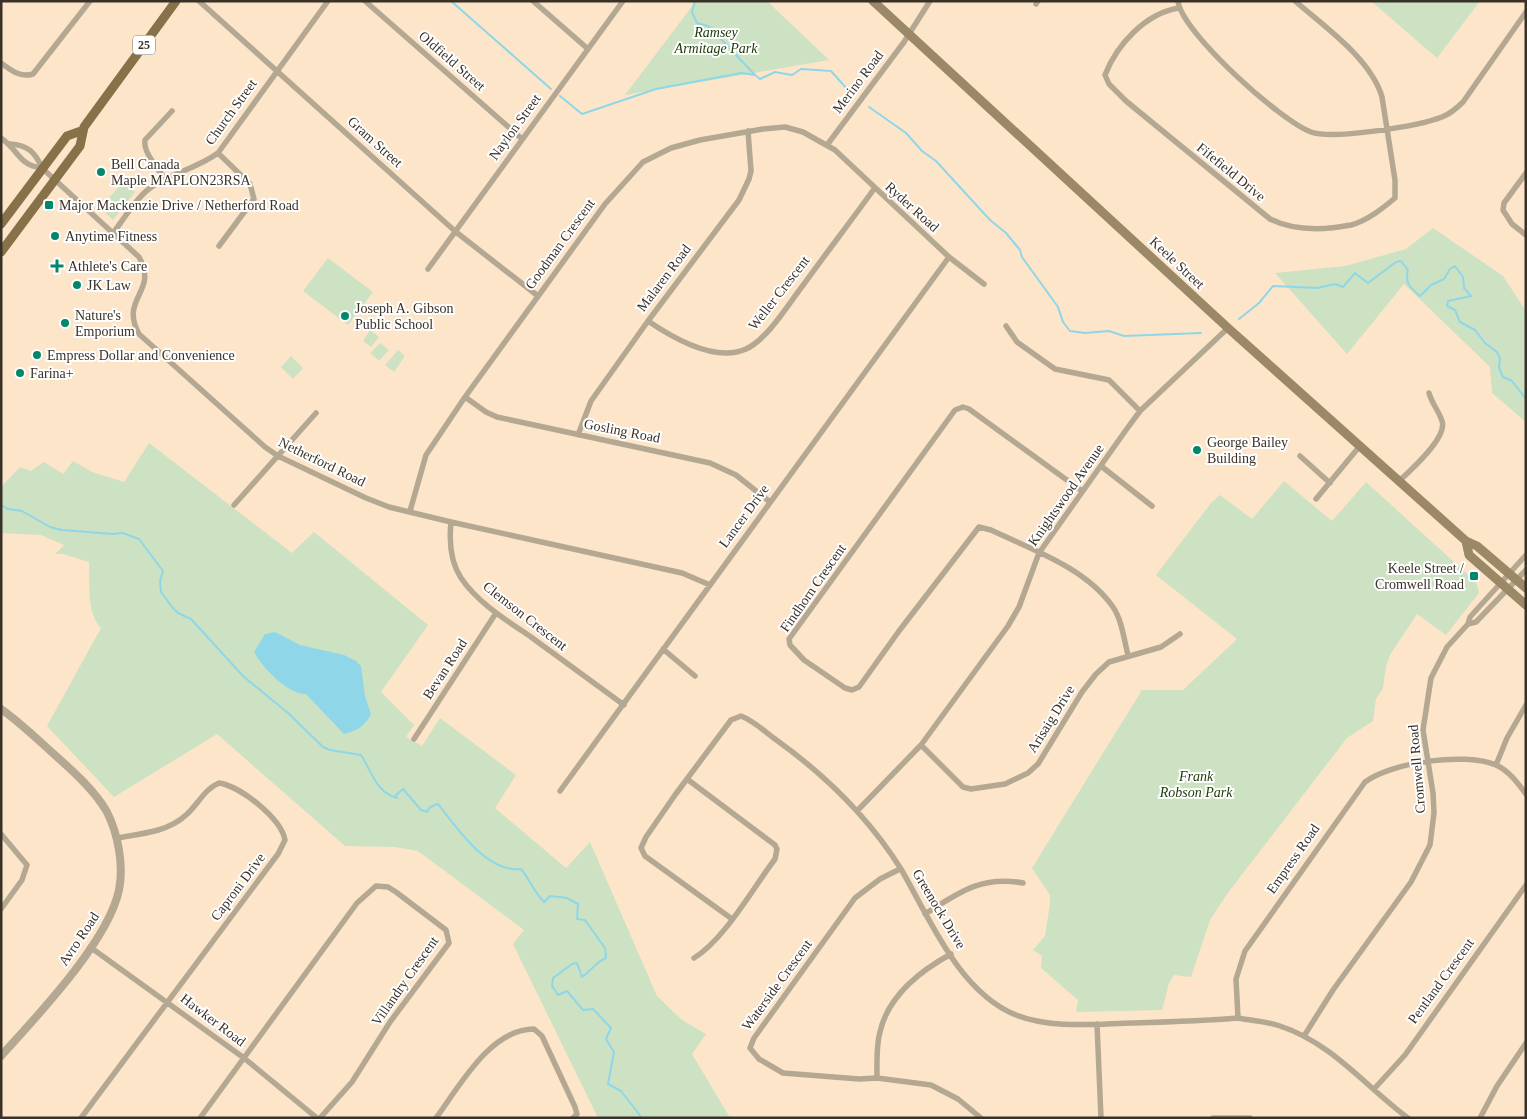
<svg xmlns="http://www.w3.org/2000/svg" width="1527" height="1119" font-family="Georgia,serif">
<style>
.green{fill:#cce2c3}
.water{fill:#8fd7e8}
.lines{fill:none;stroke-linecap:round;stroke-linejoin:round}
.stream{stroke:#8fd7e8;stroke-width:2}
.minor{stroke:#b4a892;stroke-width:5.5}
.tertiary{stroke:#b4a892;stroke-width:8}
.secondary{stroke:#9a8867;stroke-width:9}
.primary{stroke:#877148;stroke-width:9}
.poi-dot{fill:#01876a;stroke:#fff;stroke-width:2}
.labels{text-anchor:middle;dominant-baseline:central;stroke-width:4;stroke-linejoin:round;paint-order:stroke}
.shield{fill:#fff;stroke:#756f68;stroke-width:1}
.shield-label{font-size:12px;font-weight:bold;fill:#3a3127}
.park-label{font-size:14px;font-style:italic;fill:#1a3805;stroke:#fff}
.street-label{font-size:14px;fill:#3a3127;stroke:#fff}
.poi-label{font-size:14px;fill:#3a3127;stroke:#fff;text-anchor:start}
</style>
<rect width="100%" height="100%" fill="#fde5ca"/>
<path class="green" d="M696 1H767L829 60 625 95Z
M1371 1H1480L1437 58Z
M123 182 135 192 113 220 100 208Z
M1433 228 1503 276 1526 311V422L1492 393 1490 367 1404 284 1347 354 1275 273 1345 266 1406 249Z
M328 258 373 292 348 325 303 291Z
M370 330 379 337 371 347 363 341Z
M380 343 389 350 379 361 370 353Z
M398 350 405 356 394 372 385 365Z
M291 356 303 368 293 379 281 367Z
M149 443 292 553 314 532 428 625 381 692 414 725 406 737 422 746 440 718 516 775 495 808 566 868 590 842 657 996 682 1020 706 1034 692 1054 729 1116 750 1118H598L513 944 524 930 418 851 395 847 345 846 217 734 114 797 47 726 101 628C86 612 90 583 89 562L63 554H55L64 545 41 535 1 533V487L20 467 31 471 44 462 63 474 73 461 92 472 124 482Z
M1284 481 1332 521 1366 482 1476 582 1479 593 1446 635 1417 614 1391 653 1386 666 1383 688 1376 699 1373 721 1347 738 1227 894 1210 920 1191 977 1174 975 1169 983 1162 1010 1076 1012 1078 1000 1041 968 1042 956 1033 950 1045 936 1050 903V895L1032 868 1142 690H1183L1237 639 1156 575 1211 503 1220 495 1252 519Z"/>
<path class="water" d="M275 632 300 645 344 655 356 661 361 666 365 696 371 714C365 726 357 731 344 734L306 694C288 695 261 666 254 652L265 634Z"/>
<g class="lines">
<path class="stream" d="M451 1 551 89
M695 1 692 12 697 23 708 26 714 32
M719 37 755 75
M560 96 582 114 656 89 741 73 755 75 760 79 775 72 792 75 801 69 831 71 848 90
M869 107 906 133 922 151 936 161 990 220 1006 233 1020 250 1022 257 1058 307 1063 322 1070 331 1085 333 1109 331 1124 336 1201 333
M1239 319 1259 303 1273 286 1317 288 1335 284 1343 287 1355 273 1368 283 1396 262 1401 261 1408 270C1404 283 1411 288 1420 296L1431 285 1444 279 1450 269 1455 266 1463 277 1464 288 1471 296 1448 301 1447 306 1455 310 1460 322 1475 330 1485 343 1497 352 1500 359 1499 368 1503 377 1512 381 1526 399
M1 505 8 509 22 511 50 527 62 530 113 534 123 533 139 539 163 571 160 581 161 592 172 607 178 613 191 619 243 676 288 713 323 747 330 750 361 755C371 770 376 793 397 798L396 795 403 789 421 810 427 812 430 807 438 804C457 828 487 873 521 869 530 880 534 892 544 902L550 896 567 898 578 904 577 919 585 920 605 948 606 958C596 962 591 971 582 977L577 963 572 964 553 978 552 986 558 995 567 991 583 1010 593 1009 611 1028 606 1039 614 1052 608 1084 621 1091 642 1118"/>
<path class="minor" d="M199 1 456 232 538 296
M365 1 522 139
M533 1 588 49
M1178 1C1181 32 1282 122 1311 132 1333 140 1419 126 1442 117 1450 114 1457 108 1463 102L1526 12
M1036 4 1038 1
M1179 8C1146 13 1117 44 1105 75L1109 84 1126 101 1270 219C1294 231 1325 230 1351 225 1367 221 1383 208 1395 198V180L1382 97C1371 59 1325 27 1295 1
M1 63C11 70 20 78 33 74L90 1
M1 138C19 150 18 165 42 168
M10 144C28 145 35 152 42 168L139 257C159 292 119 298 139 334L265 447 278 456 366 498 389 507 451 522 655 567 682 573 710 585
M827 145 904 42 930 1
M218 153 250 184 254 199 219 246
M1526 173 1504 203 1503 210 1512 224 1526 235
M165 179C158 168 143 153 145 140L172 111
M113 233C125 218 138 194 156 184 176 172 199 167 218 153L328 1
M428 269 623 1
M648 321C673 338 715 363 746 349 768 339 789 303 804 284 827 252 851 221 874 189
M1006 326 1017 342 1055 369 1109 380 1140 411
M465 397 486 412 497 417 710 463 736 475 770 502
M578 435 591 401 648 321 739 200 749 179 751 171 748 131
M1300 456 1330 483
M1101 466 1152 506
M1398 482C1410 471 1448 437 1442 421 1439 411 1432 404 1429 393
M1082 491 969 409 963 407 955 410 789 639 790 645 804 660 845 688 852 690 859 687 899 631 979 527 991 530C1033 550 1086 568 1113 607 1122 620 1124 640 1128 655
M1316 499 1359 447
M234 505 316 413
M410 511 426 455 465 397 605 204 643 162 671 148 700 140 763 129 785 127 803 132 835 150 949 257 984 284
M451 522C449 541 450 561 461 578 478 603 506 620 531 637 562 660 593 682 624 705
M1468 624 1476 622 1526 570
M663 649 695 676
M414 739 496 613
M921 745 963 787 971 789 1005 784 1028 773 1038 764 1082 692 1096 674 1109 662 1161 647 1180 634
M1496 765 1507 738 1526 705
M687 779 775 845 777 849 775 859C753 888 724 940 694 958
M560 791 949 257
M857 811 921 745 1008 626 1019 607 1039 553 1126 430 1140 411 1228 328
M1 834 27 865 22 880 1 909
M900 869 880 879 855 898 754 1038 750 1048 759 1059 783 1073 859 1079 877 1078 931 1085 958 1099 981 1118
M925 914C958 893 982 875 1023 883
M732 919 645 856 641 848 646 837 675 795 731 720 741 716C754 721 764 731 775 739 824 774 869 818 901 869 930 919 959 992 1016 1015 1052 1029 1094 1024 1132 1023 1167 1022 1203 1021 1238 1018 1252 1021 1266 1021 1280 1026 1332 1043 1365 1086 1408 1118
M90 947 244 1058 317 1118
M1238 1018 1236 979 1245 951 1365 782C1392 762 1465 752 1496 765 1509 771 1517 782 1526 794
M1097 1024 1101 1118
M1304 1036 1333 990 1411 882 1430 845 1434 813 1433 793 1423 730 1431 678 1447 647 1468 624 1470 617 1526 555
M877 1078C877 1063 876 1046 880 1032 888 996 920 971 951 954
M1374 1089 1405 1055 1526 885
M81 1118 278 854 285 840C281 818 240 786 219 783 204 789 198 805 186 815 168 832 140 834 116 838
M200 1118 357 903 376 886 388 887 396 892 446 930 449 943 390 1022 352 1082 320 1118
M436 1118C459 1087 490 1029 534 1029L542 1036 575 1107 577 1114 573 1118
M1213 1118H1250
M1480 1118 1497 1086 1526 1043"/>
<path class="tertiary" d="M1 709C21 723 38 740 56 756 74 772 95 791 107 812 118 834 124 865 119 890 108 942 37 1016 1 1056"/>
<path class="secondary" d="M873 1 1228 328 1466 541 1477 546 1526 588
M1466 541 1469 555 1526 605"/>
<path class="primary" d="M1 224 67 136 81 131
M1 252 80 146 84 127 176 1"/>
</g>
<g class="poi-dot">
<circle cx="101" cy="172" r="5"/>
<rect x="44" y="200" width="10" height="10" rx="2.5"/>
<circle cx="55" cy="236" r="5"/>
<path d="M54.5 258.5h5v5h5v5h-5v5h-5v-5h-5v-5h5z"/>
<circle cx="77" cy="285" r="5"/>
<circle cx="345" cy="316" r="5"/>
<circle cx="65" cy="323" r="5"/>
<circle cx="37" cy="355" r="5"/>
<circle cx="20" cy="373" r="5"/>
<circle cx="1197" cy="450" r="5"/>
<rect x="1469" y="571" width="10" height="10" rx="2.5"/>
</g>
<g class="labels">
<rect class="shield" x="133" y="35.5" width="22" height="19" rx="4"/>
<g class="shield-label">
<text x="144" y="45">25</text>
</g>
<g class="park-label">
<text x="716" y="32">Ramsey<tspan x="716" dy="16">Armitage Park</tspan></text>
<text x="1196" y="776">Frank<tspan x="1196" dy="16">Robson Park</tspan></text>
</g>
<g class="street-label">
<text transform="translate(452 61) rotate(41)">Oldfield Street</text>
<text transform="translate(858 82) rotate(-53)">Merino Road</text>
<text transform="translate(231 112) rotate(-54)">Church Street</text>
<text transform="translate(515 127) rotate(-54)">Naylon Street</text>
<text transform="translate(375 142) rotate(42)">Gram Street</text>
<text transform="translate(1231 172) rotate(39)">Fifefield Drive</text>
<text transform="translate(912 207) rotate(42)">Ryder Road</text>
<text transform="translate(560 244) rotate(-54)">Goodman Crescent</text>
<text transform="translate(1177 263) rotate(43)">Keele Street</text>
<text transform="translate(664 278) rotate(-53)">Malaren Road</text>
<text transform="translate(779 293) rotate(-52)">Weller Crescent</text>
<text transform="translate(622 431) rotate(11)">Gosling Road</text>
<text transform="translate(322 462) rotate(26)">Netherford Road</text>
<text transform="translate(1066 495) rotate(-55)">Knightswood Avenue</text>
<text transform="translate(744 516) rotate(-54)">Lancer Drive</text>
<text transform="translate(813 588) rotate(-55)">Findhorn Crescent</text>
<text transform="translate(525 616) rotate(38)">Clemson Crescent</text>
<text transform="translate(445 669) rotate(-57)">Bevan Road</text>
<text transform="translate(1051 719) rotate(-58)">Arisaig Drive</text>
<text transform="translate(1417 769) rotate(-95)">Cromwell Road</text>
<text transform="translate(1293 859) rotate(-55)">Empress Road</text>
<text transform="translate(238 887) rotate(-53)">Caproni Drive</text>
<text transform="translate(939 909) rotate(59)">Greenock Drive</text>
<text transform="translate(79 939) rotate(-56)">Avro Road</text>
<text transform="translate(405 981) rotate(-55)">Villandry Crescent</text>
<text transform="translate(1441 981) rotate(-54)">Pentland Crescent</text>
<text transform="translate(777 985) rotate(-54)">Waterside Crescent</text>
<text transform="translate(213 1020) rotate(37)">Hawker Road</text>
</g>
<g class="poi-label">
<text x="111" y="164">Bell Canada<tspan x="111" dy="16">Maple MAPLON23RSA</tspan></text>
<text x="59" y="205">Major Mackenzie Drive / Netherford Road</text>
<text x="65" y="236">Anytime Fitness</text>
<text x="68" y="266">Athlete's Care</text>
<text x="87" y="285">JK Law</text>
<text x="355" y="308">Joseph A. Gibson<tspan x="355" dy="16">Public School</tspan></text>
<text x="75" y="315">Nature's<tspan x="75" dy="16">Emporium</tspan></text>
<text x="47" y="355">Empress Dollar and Convenience</text>
<text x="30" y="373">Farina+</text>
<text x="1207" y="442">George Bailey<tspan x="1207" dy="16">Building</tspan></text>
<text x="1464" y="568" text-anchor="end">Keele Street /<tspan x="1464" dy="16">Cromwell Road</tspan></text>
</g>
</g>
<rect width="1527" height="1119" fill="none" stroke="#3a3127" stroke-width="5"/>
</svg>
